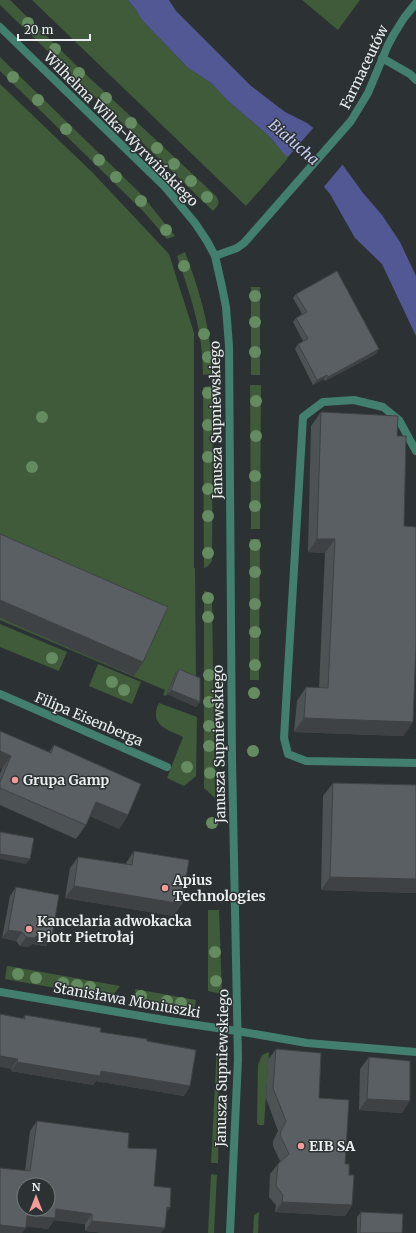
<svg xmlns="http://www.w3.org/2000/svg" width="416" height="1233" font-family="Merriweather,serif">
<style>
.green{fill:#3f5b39}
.water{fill:#525893}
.pier{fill:#2c3233}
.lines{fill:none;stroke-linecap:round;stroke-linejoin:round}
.lane{stroke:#427f6f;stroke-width:8}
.street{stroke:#427f6f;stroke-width:8}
.tree{fill:#658b60}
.wall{fill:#4d5255}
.shaded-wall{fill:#3f4245}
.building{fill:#5a5f63;stroke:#3f4245;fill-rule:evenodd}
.poi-dot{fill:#f59b99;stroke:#2c3233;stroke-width:1.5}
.labels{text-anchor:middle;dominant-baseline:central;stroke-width:3;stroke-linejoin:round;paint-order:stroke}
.street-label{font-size:14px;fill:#eaeeee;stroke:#2c3233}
.poi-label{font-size:14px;font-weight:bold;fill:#eaeeee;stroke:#2c3233;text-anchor:start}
.water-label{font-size:15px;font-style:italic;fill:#c6ccef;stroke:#2c3233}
</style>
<rect width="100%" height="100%" fill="#2c3233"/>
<path class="green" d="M0 0H10L80 69 216 196C221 204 218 205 213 211L0 5Z
M32 0H128L136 10 142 20 183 63 196 73 211 83 227 100 270 137 283 153 289 157 246 206Z
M302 0H360L338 30Z
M0 57 141 194 175 236 167 239 144 212 0 71Z
M0 84 92 172 169 254 194 333V568H195L196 681 176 672 166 696 163 695 165 690 0 620Z
M185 252C200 292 212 332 212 374L203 375C203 331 191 297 177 256Z
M251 287H260V375H251Z
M250 385H261L260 529H251Z
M213 386 212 561 208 566 204 568 203 387Z
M250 539H260L259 680H250Z
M204 591 209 592 212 599 215 798 204 788Z
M0 624 67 652 59 671 0 647Z
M98 664 141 682 132 704 89 686Z
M159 703 197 717 196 776 184 786 167 778 183 737C168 730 148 725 159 703Z
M208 910H219L222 994 208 991Z
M7 966H8L120 986 111 998 5 979Z
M135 989 196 1000 194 1012 136 1001Z
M217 1045 219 1122 218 1163H211Z
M269 1052 264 1125H259L257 1123 258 1065 262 1055Z
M211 1174 217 1175 214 1233H208Z
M259 1212 258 1233H253L254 1215Z"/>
<path class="water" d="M128 0H169L176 11 251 86 285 112 307 123 316 130 337 157 363 193 382 215 400 242 416 276V336L382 264 355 238 330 194 325 188 283 153 270 137 227 100 211 83 187 67 142 20 136 10Z"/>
<path class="pier" d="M315 126 331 146 344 163 322 189 287 158Z"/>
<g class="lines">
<path class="lane" d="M382 58 410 74 416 80
M416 451 399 420 383 407 354 400 323 402 303 417 284 738 288 754 306 761 416 763
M237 1031 307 1043 416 1052"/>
<path class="street" d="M0 27 165 187 195 223 207 241 215 256 222 287 226 307 229 346 232 760 238 1059 230 1233
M215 256 237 248 244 243 351 121 368 93 388 45 394 34 404 18 416 3
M0 694 167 767
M0 992 170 1021 237 1031"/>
</g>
<g class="tree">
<circle cx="28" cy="23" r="6"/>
<circle cx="55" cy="49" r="6"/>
<circle cx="79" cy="73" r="6"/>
<circle cx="13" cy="77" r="6"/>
<circle cx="106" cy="98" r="6"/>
<circle cx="38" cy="100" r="6"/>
<circle cx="131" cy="123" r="6"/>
<circle cx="66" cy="129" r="6"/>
<circle cx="157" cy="148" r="6"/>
<circle cx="99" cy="160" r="6"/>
<circle cx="174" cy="164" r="6"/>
<circle cx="116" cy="177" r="6"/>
<circle cx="191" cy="181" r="6"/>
<circle cx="207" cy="197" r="6"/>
<circle cx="141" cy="201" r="6"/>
<circle cx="166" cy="230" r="6"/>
<circle cx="184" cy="266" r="6"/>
<circle cx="255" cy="296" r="6"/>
<circle cx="255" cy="322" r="6"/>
<circle cx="204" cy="334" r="6"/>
<circle cx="255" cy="352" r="6"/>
<circle cx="208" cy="357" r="6"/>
<circle cx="208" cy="393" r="6"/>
<circle cx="256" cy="401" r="6"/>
<circle cx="42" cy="417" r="6"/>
<circle cx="208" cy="425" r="6"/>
<circle cx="256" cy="436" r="6"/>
<circle cx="208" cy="457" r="6"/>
<circle cx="32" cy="467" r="6"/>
<circle cx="255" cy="476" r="6"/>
<circle cx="208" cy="489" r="6"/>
<circle cx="255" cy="506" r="6"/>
<circle cx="208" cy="516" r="6"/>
<circle cx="255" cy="545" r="6"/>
<circle cx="208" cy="553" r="6"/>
<circle cx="255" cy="572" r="6"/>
<circle cx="208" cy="598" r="6"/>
<circle cx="255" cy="604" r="6"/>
<circle cx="208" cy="617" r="6"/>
<circle cx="255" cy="632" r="6"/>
<circle cx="52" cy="658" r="6"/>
<circle cx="255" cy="665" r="6"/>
<circle cx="209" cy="675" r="6"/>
<circle cx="112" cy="682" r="6"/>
<circle cx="124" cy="690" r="6"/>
<circle cx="254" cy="693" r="6"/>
<circle cx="209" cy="702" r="6"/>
<circle cx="209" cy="726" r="6"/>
<circle cx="209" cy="746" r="6"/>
<circle cx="253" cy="751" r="6"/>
<circle cx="187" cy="767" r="6"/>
<circle cx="210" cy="773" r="6"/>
<circle cx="212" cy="823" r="6"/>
<circle cx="215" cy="952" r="6"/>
<circle cx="18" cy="974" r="6"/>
<circle cx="36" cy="978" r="6"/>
<circle cx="216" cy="981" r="6"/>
<circle cx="63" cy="983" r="6"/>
<circle cx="77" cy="985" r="6"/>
<circle cx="90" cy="987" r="6"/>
<circle cx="141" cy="996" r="6"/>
<circle cx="167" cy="1001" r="6"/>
<circle cx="181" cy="1003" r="6"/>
</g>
<path class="wall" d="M296 294 376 354 325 381 324 379 313 385 295 349 298 344 303 341 293 322 296 318 302 314 293 298Z
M321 412 397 436 404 526 413 722 403 736 294 732 297 701 306 687 319 688 325 553 308 552 311 426Z
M179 669 200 702 196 707 167 694 176 673Z
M0 731 49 752 54 745 128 815 119 829 90 816 86 825 76 839 0 805V774L2 769Z
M333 783 416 785V893L321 890 323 796Z
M134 851 174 916 65 898 70 868 78 857 126 864V863Z
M16 887 52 937 46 946 32 944 28 947 20 946 16 941 2 938 10 896Z
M25 1015 100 1032 147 1041 190 1086 184 1096 96 1081 93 1085 11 1071 23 1018Z
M276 1049 319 1098 345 1164 349 1175 352 1205 345 1216 275 1212 276 1205 269 1197 270 1174 278 1164 280 1161 273 1146V1141L278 1131 266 1098 268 1060Z
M369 1057 402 1113 359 1110 360 1069Z
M37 1121 128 1148 154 1186 166 1214 161 1233H106L85 1231V1224L54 1220 48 1229 26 1226 25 1171 30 1131Z
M361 1212 402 1233H357V1217Z"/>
<path class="shaded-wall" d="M379 349 376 354 325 381 328 377Z
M327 375 324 379 313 385 317 380Z
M317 539H335L325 553 308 552Z
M0 600 143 662 134 676 0 618Z
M171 690 200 702 196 707 167 694Z
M304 718 413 722 403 736 294 732Z
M0 751 11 756 2 769 0 768Z
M96 802 128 815 119 829 87 815Z
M0 854 30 859 26 864 0 859Z
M330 877 416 879V893L321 890Z
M74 886 182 904 174 916 65 898Z
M8 930 22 932 16 941 2 938Z
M38 935 52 937 46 946 32 944 28 947 20 946 26 937Z
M0 1056 18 1059 11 1069 0 1067Z
M17 1062 101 1071 190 1086 184 1096 96 1081 93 1085 11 1071Z
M367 1099 410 1101 402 1113 359 1110Z
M282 1202 352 1205 345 1216 275 1212Z
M167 1207 170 1208 163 1218Z
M56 1209 92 1214 85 1224 54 1220 48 1229 20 1226 27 1216Z
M92 1221 165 1228 161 1233H106L85 1231Z
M0 1225 26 1228 22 1233H0Z"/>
<path class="building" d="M337 271 379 349 328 377 327 375 317 380 298 344 308 339 296 318 307 312 296 294Z
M321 412 398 416 397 436H406L404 526 416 527V645L413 722 304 718 306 687 328 688 335 539H317Z
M0 534 168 607 143 662 0 600Z
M179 669 200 678V702L171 690Z
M0 731 51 753 54 745 141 784 128 815 96 802 86 825 0 788V782L11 756 0 751Z
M333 783 416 785V879L330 877Z
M0 832 34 838 30 859 0 854Z
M134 851 189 860 182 904 74 886 78 857 132 865Z
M16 887 59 895 52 937 38 935 34 938 26 937 22 932 8 930Z
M0 1014 25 1019V1015L101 1028 100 1032 147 1039V1041L196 1050 190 1086 101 1071 100 1076 17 1062 18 1059 0 1056Z
M276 1049 321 1053 319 1098 349 1100 345 1164H349V1175H354L352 1205 282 1202 283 1195 276 1186 278 1164 289 1154 280 1135 281 1131 286 1121 273 1088Z
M369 1057 410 1061V1101L367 1099Z
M37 1121 129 1133 128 1148 157 1149 154 1186 171 1188 170 1208 167 1207 165 1228 92 1221V1214L56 1209 55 1218 27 1216 26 1228 0 1225V1168L30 1171ZM24 1185H48V1209H24Z
M361 1212 403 1214 402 1233H360Z"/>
<g class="poi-dot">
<circle cx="15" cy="780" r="4"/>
<circle cx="165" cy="888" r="4"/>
<circle cx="29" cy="929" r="4"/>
<circle cx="301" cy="1146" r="4"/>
</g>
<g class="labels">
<g class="street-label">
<text transform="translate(364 67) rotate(-64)">Farmaceutów</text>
<text transform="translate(121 129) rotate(45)">Wilhelma Wilka-Wyrwińskiego</text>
<text transform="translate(216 420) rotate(-91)">Janusza Supniewskiego</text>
<text transform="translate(89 719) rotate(23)">Filipa Eisenberga</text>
<text transform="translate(219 744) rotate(-91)">Janusza Supniewskiego</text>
<text transform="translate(127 1000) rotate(10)">Stanisława Moniuszki</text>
<text transform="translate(222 1068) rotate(-89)">Janusza Supniewskiego</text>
</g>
<g class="poi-label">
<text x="23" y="780">Grupa Gamp</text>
<text x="173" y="880">Apius<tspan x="173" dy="16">Technologies</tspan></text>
<text x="37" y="921">Kancelaria adwokacka<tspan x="37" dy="16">Piotr Pietrołaj</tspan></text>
<text x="309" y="1146">EIB SA</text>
</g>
<g class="water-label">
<text transform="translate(294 142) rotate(41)">Białucha</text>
</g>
</g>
<g transform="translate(36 1197)"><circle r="19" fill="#2c3233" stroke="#787d7e"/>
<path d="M0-3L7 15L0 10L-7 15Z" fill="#f59b99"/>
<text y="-6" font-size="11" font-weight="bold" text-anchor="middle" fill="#eaeeee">N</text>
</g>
<path d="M18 34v6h72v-6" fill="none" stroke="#eaeeee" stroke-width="2"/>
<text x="24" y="34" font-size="12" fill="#eaeeee" stroke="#2c3233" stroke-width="3" paint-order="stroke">20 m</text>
</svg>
